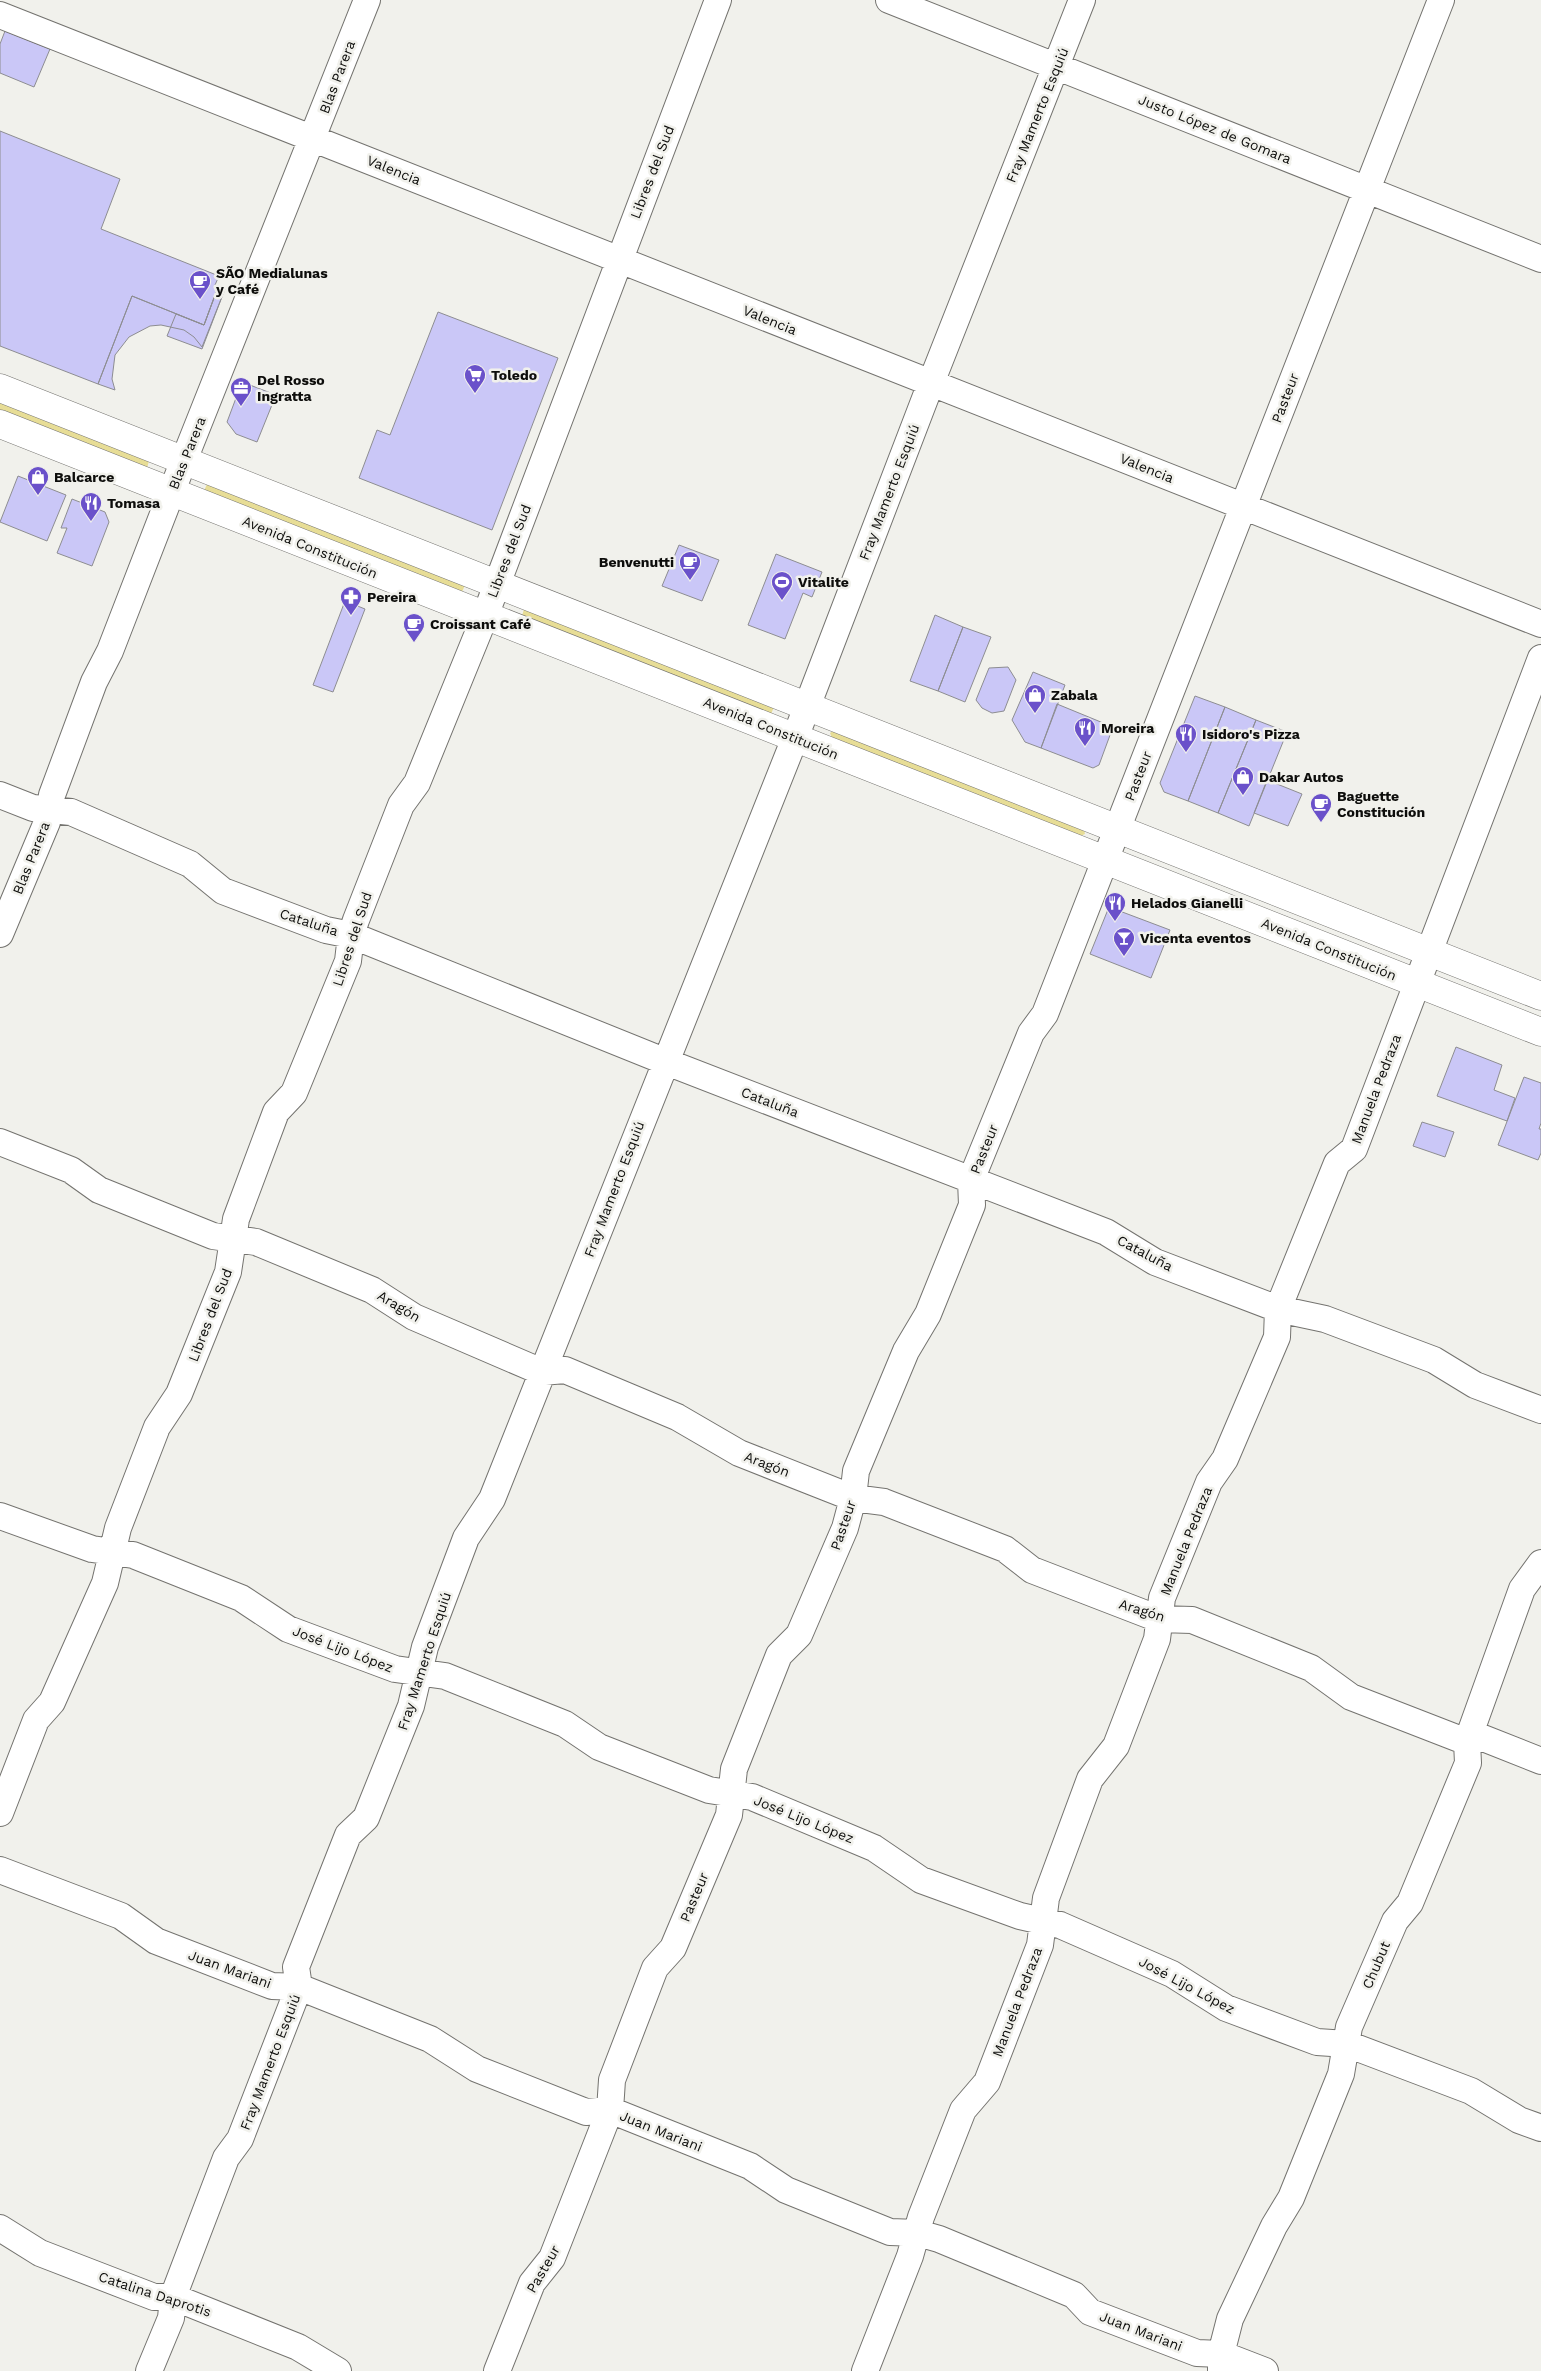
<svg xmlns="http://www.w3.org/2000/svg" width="1541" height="2371" font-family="'Work Sans',sans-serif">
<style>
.green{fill:#e7dd96}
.building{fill:#cac7f7;stroke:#8d8d91}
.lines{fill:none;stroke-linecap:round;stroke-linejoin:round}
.minor-casing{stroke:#74736f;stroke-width:28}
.primary-casing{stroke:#74736f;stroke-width:29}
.minor{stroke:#fff;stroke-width:26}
.primary{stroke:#fff;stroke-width:28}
.labels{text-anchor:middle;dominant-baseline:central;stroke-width:5;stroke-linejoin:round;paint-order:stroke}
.street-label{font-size:14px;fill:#0d0d0b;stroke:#f1f1ec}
.poi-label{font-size:14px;font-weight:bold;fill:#0d0d0b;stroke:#f1f1ec;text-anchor:start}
</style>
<rect width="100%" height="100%" fill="#f1f1ec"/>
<path class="green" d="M0 402 149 461 147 468 0 410Z
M207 484 465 585 462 592 204 491Z
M524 609 774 707 771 714 522 616Z
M833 731 1084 830 1085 834 1080 836 832 738 830 733Z"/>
<path class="building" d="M5 31 50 49 34 87 0 73V44Z
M0 131 120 179 101 229 219 276 215 285 218 287 204 325 132 296 98 384 0 346Z
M218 287 225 289 202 347 194 337 184 330 161 325 150 326 129 337 115 355 112 379 115 390 98 384 132 296 204 325Z
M218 287 225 289 202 349 167 336 176 314 204 325Z
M438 312 558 358 492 530 359 478 377 430 390 435Z
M242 382 276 395 257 442 236 434 227 422Z
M18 476 66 495 47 541 0 522Z
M72 499 105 512 109 522 92 566 57 553 67 528H61Z
M679 545 719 560 702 601 662 586Z
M776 554 822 572 812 597 803 593 785 639 748 625Z
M345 601 365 609 333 692 313 685Z
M935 615 963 627 938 691 910 681Z
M963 627 991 637 965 702 938 691Z
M1008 667 1016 680 1004 711 992 713 982 708 976 700 989 668Z
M1033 672 1065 685 1041 748 1025 742 1012 720Z
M1195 696 1225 707 1188 801 1164 792 1160 783Z
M1057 704 1113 727 1099 765 1093 768 1041 748Z
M1225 707 1256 720 1218 813 1188 801Z
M1256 720 1287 732 1249 826 1218 813Z
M1267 780 1302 794 1288 826 1254 813Z
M1109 907 1170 930 1151 978 1090 954Z
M1456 1047 1502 1065 1494 1090 1515 1098 1507 1121 1437 1096Z
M1524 1077 1541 1083V1123L1539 1129H1541V1153L1538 1160 1498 1145Z
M1422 1122 1454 1132 1445 1157 1413 1146Z"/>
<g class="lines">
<g class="minor-casing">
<path id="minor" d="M889 0 1541 259
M0 15 1541 624
M0 795 33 808 71 812 190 864 223 891 326 930 351 935 664 1061 1106 1232 1155 1262 1278 1309 1325 1319 1434 1360 1475 1385 1541 1410
M0 934 47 822 52 795 94 682 110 651 184 460 367 0
M0 1142 71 1170 99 1190 213 1236 256 1242 372 1290 414 1317 542 1372 565 1370 677 1417 739 1453 853 1498 884 1502 1005 1549 1032 1570 1159 1619 1192 1620 1311 1668 1351 1697 1467 1742 1483 1738 1541 1761
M0 1516 92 1549 133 1555 241 1598 288 1629 395 1669 445 1676 565 1724 599 1747 709 1790 752 1797 874 1848 921 1880 1020 1916 1060 1925 1172 1974 1226 2008 1317 2042 1347 2044 1471 2091 1519 2120 1541 2128
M0 1813 36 1720 52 1702 105 1583 118 1528 157 1427 179 1394 228 1272 236 1219 276 1112 294 1093 348 961 351 935 356 920 401 805 417 783 485 616 718 0
M0 1870 121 1916 156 1941 272 1986 299 1987 430 2039 477 2069 586 2112 610 2110 750 2166 786 2190 890 2232 918 2233 939 2239 1074 2295 1090 2312 1197 2353 1221 2354 1265 2371
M0 2228 40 2253 154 2297H173L298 2347 338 2371
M1221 2370V2354L1230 2319 1274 2226 1291 2198 1341 2074 1349 2027 1395 1921 1410 1903 1468 1763 1467 1742 1522 1589 1541 1563
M149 2371 171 2318 173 2297 226 2158 240 2139 299 1987 296 1967 348 1835 366 1818 411 1706 425 1647 466 1538 492 1499 795 738 931 383 1082 0
M497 2371 532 2283 552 2258 610 2110 612 2080 655 1968 673 1948 729 1815 734 1769 779 1655 799 1635 845 1528 853 1498 856 1471 906 1351 928 1314 972 1205 971 1180 1031 1033 1045 1014 1441 0
M865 2371 910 2256 921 2217 963 2110 987 2082 1040 1945 1046 1898 1090 1779 1116 1746 1157 1639 1162 1598 1209 1482 1225 1459 1277 1337 1278 1309 1337 1163 1354 1149 1541 658"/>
</g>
<g class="primary-casing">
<path id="primary" d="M0 388 1541 996
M0 424 1541 1032"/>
</g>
<use href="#minor" class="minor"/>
<use href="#primary" class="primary"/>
</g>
<defs>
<g id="cafe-pin" transform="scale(1.125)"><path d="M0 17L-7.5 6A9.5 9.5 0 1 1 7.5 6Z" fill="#6a51ca" stroke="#f1f1ec"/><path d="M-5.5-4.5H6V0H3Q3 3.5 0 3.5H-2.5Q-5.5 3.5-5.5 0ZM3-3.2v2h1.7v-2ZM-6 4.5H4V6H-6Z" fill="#fff"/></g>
<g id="supermarket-pin" transform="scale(1.125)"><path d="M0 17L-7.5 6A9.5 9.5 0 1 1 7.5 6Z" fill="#6a51ca" stroke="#f1f1ec"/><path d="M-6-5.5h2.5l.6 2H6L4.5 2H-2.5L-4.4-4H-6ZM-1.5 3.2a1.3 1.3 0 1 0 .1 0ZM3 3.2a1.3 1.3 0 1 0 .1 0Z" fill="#fff"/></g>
<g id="office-pin" transform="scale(1.125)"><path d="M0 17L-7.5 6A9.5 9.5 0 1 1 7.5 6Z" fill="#6a51ca" stroke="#f1f1ec"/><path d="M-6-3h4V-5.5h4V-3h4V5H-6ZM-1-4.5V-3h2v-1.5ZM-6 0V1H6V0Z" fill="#fff"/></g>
<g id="shop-pin" transform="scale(1.125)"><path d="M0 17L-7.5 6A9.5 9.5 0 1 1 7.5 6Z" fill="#6a51ca" stroke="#f1f1ec"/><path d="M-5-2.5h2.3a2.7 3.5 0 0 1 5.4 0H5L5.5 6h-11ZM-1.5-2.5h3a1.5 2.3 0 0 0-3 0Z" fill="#fff"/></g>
<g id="restaurant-pin" transform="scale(1.125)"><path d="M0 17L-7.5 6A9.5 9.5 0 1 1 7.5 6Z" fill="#6a51ca" stroke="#f1f1ec"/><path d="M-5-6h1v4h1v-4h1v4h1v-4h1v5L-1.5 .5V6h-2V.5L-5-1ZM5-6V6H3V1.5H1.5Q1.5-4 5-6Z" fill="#fff"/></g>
<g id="stadium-pin" transform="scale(1.125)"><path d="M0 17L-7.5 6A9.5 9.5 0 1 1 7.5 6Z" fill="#6a51ca" stroke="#f1f1ec"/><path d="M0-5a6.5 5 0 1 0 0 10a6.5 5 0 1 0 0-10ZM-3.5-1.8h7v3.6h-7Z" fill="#fff"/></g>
<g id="pharmacy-pin" transform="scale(1.125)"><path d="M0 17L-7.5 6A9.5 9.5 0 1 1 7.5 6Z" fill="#6a51ca" stroke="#f1f1ec"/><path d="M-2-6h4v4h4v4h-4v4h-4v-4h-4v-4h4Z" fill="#fff"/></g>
<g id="bar-pin" transform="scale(1.125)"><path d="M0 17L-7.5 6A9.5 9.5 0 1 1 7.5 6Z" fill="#6a51ca" stroke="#f1f1ec"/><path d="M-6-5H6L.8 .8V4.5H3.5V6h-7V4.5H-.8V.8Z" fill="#fff"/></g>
</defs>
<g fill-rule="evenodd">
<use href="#cafe-pin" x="200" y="281"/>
<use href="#supermarket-pin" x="475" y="375"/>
<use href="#office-pin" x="241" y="388"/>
<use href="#shop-pin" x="38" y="477"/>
<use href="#restaurant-pin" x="91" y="503"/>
<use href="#cafe-pin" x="690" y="562"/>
<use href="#stadium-pin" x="782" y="582"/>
<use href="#pharmacy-pin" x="351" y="597"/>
<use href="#cafe-pin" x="414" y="624"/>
<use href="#shop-pin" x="1035" y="695"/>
<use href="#restaurant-pin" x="1085" y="728"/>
<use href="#restaurant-pin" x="1186" y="734"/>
<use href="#shop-pin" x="1243" y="777"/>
<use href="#cafe-pin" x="1321" y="804"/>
<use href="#restaurant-pin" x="1115" y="903"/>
<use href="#bar-pin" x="1124" y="938"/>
</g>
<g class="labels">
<g class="street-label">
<text transform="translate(337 77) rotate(-69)">Blas Parera</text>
<text transform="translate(1037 115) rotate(-68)">Fray Mamerto Esquiú</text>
<text transform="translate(1215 129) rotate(22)">Justo López de Gomara</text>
<text transform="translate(394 170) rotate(22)">Valencia</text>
<text transform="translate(652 172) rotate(-69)">Libres del Sud</text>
<text transform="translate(770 320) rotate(22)">Valencia</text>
<text transform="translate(1285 398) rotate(-69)">Pasteur</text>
<text transform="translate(187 453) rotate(-68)">Blas Parera</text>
<text transform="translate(1147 468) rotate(22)">Valencia</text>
<text transform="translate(889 492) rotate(-69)">Fray Mamerto Esquiú</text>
<text transform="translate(310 547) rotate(22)">Avenida Constitución</text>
<text transform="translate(509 551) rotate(-69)">Libres del Sud</text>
<text transform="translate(771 728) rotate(22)">Avenida Constitución</text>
<text transform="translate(1138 776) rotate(-69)">Pasteur</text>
<text transform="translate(31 858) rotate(-68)">Blas Parera</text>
<text transform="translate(309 922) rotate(18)">Cataluña</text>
<text transform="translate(352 939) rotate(-72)">Libres del Sud</text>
<text transform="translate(1329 949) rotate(22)">Avenida Constitución</text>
<text transform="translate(1376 1089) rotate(-69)">Manuela Pedraza</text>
<text transform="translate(770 1102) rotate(21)">Cataluña</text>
<text transform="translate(984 1149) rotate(-68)">Pasteur</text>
<text transform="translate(614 1189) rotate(-69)">Fray Mamerto Esquiú</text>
<text transform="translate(1145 1253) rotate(28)">Cataluña</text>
<text transform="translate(399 1306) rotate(31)">Aragón</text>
<text transform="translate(210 1315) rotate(-69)">Libres del Sud</text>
<text transform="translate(767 1464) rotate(21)">Aragón</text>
<text transform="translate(843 1525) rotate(-71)">Pasteur</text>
<text transform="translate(1186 1541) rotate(-68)">Manuela Pedraza</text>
<text transform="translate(1142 1610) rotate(17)">Aragón</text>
<text transform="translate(343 1649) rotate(21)">José Lijo López</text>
<text transform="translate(424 1661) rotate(-72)">Fray Mamerto Esquiú</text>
<text transform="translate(804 1819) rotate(22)">José Lijo López</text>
<text transform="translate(694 1897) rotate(-67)">Pasteur</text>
<text transform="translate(1376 1965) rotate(-67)">Chubut</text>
<text transform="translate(230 1969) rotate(20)">Juan Mariani</text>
<text transform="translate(1187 1985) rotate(28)">José Lijo López</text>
<text transform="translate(1017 2002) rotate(-69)">Manuela Pedraza</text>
<text transform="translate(270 2062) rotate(-69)">Fray Mamerto Esquiú</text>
<text transform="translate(661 2131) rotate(22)">Juan Mariani</text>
<text transform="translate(543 2269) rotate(-60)">Pasteur</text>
<text transform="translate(155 2294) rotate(18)">Catalina Daprotis</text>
<text transform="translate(1141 2331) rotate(21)">Juan Mariani</text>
</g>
<g class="poi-label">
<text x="216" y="273">SÃO Medialunas<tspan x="216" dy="16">y Café</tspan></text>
<text x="491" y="375">Toledo</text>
<text x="257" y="380">Del Rosso<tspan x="257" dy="16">Ingratta</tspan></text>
<text x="54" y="477">Balcarce</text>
<text x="107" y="503">Tomasa</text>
<text x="674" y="562" text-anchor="end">Benvenutti</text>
<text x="798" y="582">Vitalite</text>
<text x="367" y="597">Pereira</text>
<text x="430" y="624">Croissant Café</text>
<text x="1051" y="695">Zabala</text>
<text x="1101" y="728">Moreira</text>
<text x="1202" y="734">Isidoro's Pizza</text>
<text x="1259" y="777">Dakar Autos</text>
<text x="1337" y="796">Baguette<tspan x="1337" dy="16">Constitución</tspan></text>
<text x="1131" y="903">Helados Gianelli</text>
<text x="1140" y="938">Vicenta eventos</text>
</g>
</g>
</svg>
